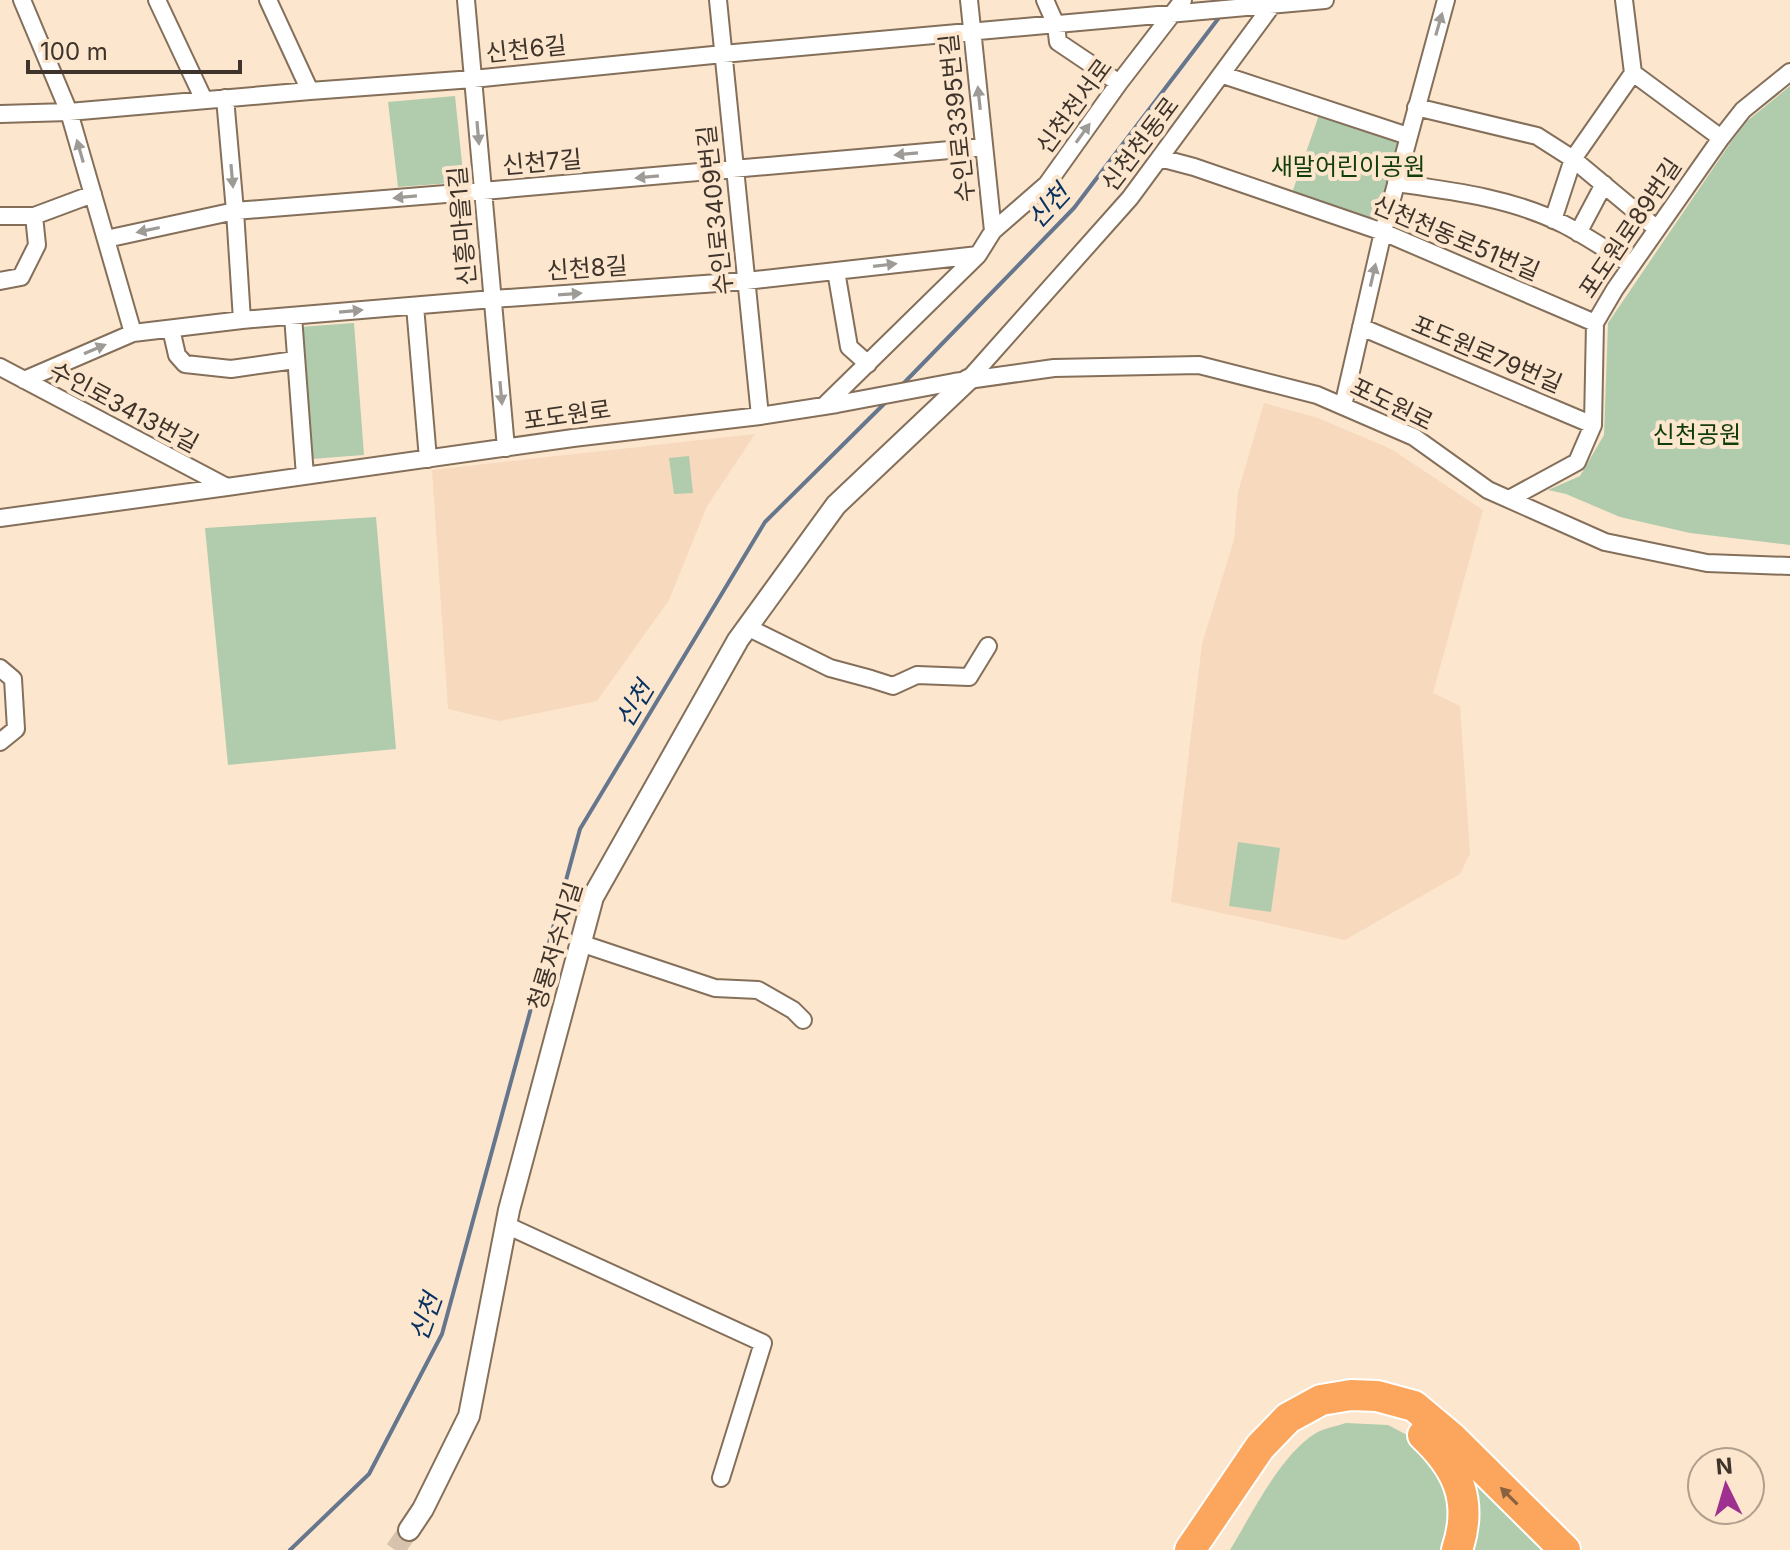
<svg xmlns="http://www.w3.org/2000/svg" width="1790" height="1550" font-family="Inter,'Noto Sans KR',sans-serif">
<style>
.built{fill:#f7d9bd}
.green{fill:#b1ccac}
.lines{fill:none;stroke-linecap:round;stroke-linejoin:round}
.stream{stroke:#66768d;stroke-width:4}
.tertiary-tunnel{stroke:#d7c2ad;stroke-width:20;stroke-dasharray:20 10;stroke-linecap:butt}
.minor-casing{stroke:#846f5a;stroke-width:20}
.tertiary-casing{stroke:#846f5a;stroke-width:24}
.motorway-casing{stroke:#fff;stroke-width:34}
.minor{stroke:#fff;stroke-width:16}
.tertiary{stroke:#fff;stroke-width:20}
.motorway{stroke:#fba65c;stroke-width:30}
.oneway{fill:#9e9a95}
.oneway2{fill:#8a623f}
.labels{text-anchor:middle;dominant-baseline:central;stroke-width:8;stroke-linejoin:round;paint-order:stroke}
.street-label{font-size:24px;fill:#3e342b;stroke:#fde6ce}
.park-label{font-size:24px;fill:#113d08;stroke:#fde6ce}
.water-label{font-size:26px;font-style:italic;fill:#083260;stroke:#fde6ce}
</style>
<rect width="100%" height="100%" fill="#fde6ce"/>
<path class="built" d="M1264 403 1318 418 1391 449 1483 510 1433 693 1460 706 1470 853 1460 874 1345 940 1171 902 1202 644 1234 540 1238 492Z
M755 434 707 506 669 600 597 701 499 721 448 709 432 470Z"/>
<path class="green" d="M1790 86V545L1690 533 1620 517 1566 494 1548 490 1580 476 1604 435 1608 323 1731 142 1747 121Z
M455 96 464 182 398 187 388 102Z
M1320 112 1400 138 1402 144 1377 216 1371 219 1292 193Z
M354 323 364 455 311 459 300 327Z
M689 456 693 493 674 494 669 458Z
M376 517 396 749 228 765 205 528Z
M1238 842 1280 848 1271 912 1229 906Z
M1346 1423 1388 1425 1411 1437 1449 1491 1453 1529 1446 1550H1230C1252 1514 1280 1455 1316 1433 1325 1428 1337 1426 1346 1423Z
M1465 1474 1494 1494 1550 1550H1469Z"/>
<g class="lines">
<path class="stream" d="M901 386 1074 208 1221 15
M290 1550 369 1474 442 1334 580 829 765 522 887 401"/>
<path class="tertiary-tunnel" d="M395 1550 409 1530"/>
<g class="minor-casing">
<path id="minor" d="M22 0 69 112 133 333
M157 0 204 100
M268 0 310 91
M466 0 506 448
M718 0 760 416
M969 0 993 231
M1045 0 1056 25 1058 42 1119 83
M1624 0 1633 73 1721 138
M1223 75 1408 136
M225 98 235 211 242 320
M1416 107 1537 136 1573 159 1657 229
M0 114 69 112 310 91 473 79 723 54 1325 0
M1160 158 1194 167 1383 232 1595 323
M1396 183C1453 191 1511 198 1563 224 1587 236 1609 252 1632 265
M0 216H34
M1553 220 1573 159 1633 73
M1578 233 1604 184
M106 239 235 211 483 191 984 147
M836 271 849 347 868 364
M0 281 21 277 37 245 34 216 93 194
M415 306 428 459
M293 316 305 476
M1361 327 1593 425
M171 329 177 355 185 364 231 369 295 360
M0 367 225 486
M24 380 133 333 242 320 493 299 746 281 978 255 993 231 1047 184 1119 83 1183 0
M968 380 1130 198 1276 0
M825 405 978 255
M1343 406 1383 232 1446 0
M1509 499 1577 462 1593 425 1595 323 1615 289 1721 138 1743 110 1790 72
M0 518 227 487 573 438 760 416 837 404 954 382 1054 368 1199 365 1317 395 1414 437 1488 490 1605 542 1707 563 1790 566
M747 627 830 668 871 679 893 686 917 675 969 677 988 646
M0 668 13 679 16 729 0 742
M580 943 715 988 758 990 793 1010 803 1020
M506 1225 763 1343 721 1478"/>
</g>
<g class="tertiary-casing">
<path id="tertiary" d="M409 1530 423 1509 469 1416 509 1210 593 897 738 640 836 505 968 380"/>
</g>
<g class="motorway-casing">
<path id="motorway" d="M1423 1435C1459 1469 1473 1502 1457 1550
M1190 1550 1260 1447 1288 1418 1321 1400 1351 1395 1377 1396 1414 1406 1451 1437 1565 1550"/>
</g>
<use href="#minor" class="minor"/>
<use href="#tertiary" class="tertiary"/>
<use href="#motorway" class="motorway"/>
</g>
<defs><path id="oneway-solid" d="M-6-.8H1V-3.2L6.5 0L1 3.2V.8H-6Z" transform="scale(2)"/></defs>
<g class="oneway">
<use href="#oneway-solid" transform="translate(1439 24) rotate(-74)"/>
<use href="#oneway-solid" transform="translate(979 98) rotate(-96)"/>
<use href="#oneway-solid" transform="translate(478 133) rotate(85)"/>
<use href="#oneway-solid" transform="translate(1083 133) rotate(-54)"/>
<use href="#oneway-solid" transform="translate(80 151) rotate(-106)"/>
<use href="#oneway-solid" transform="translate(906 154) rotate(175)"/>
<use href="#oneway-solid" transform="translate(232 176) rotate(85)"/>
<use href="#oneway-solid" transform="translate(647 177) rotate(175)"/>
<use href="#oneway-solid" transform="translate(405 197) rotate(175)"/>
<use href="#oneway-solid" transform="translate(148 230) rotate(168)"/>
<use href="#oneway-solid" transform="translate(885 265) rotate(-7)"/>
<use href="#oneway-solid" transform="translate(1373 275) rotate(-77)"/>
<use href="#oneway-solid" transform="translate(570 294) rotate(-4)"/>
<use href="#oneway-solid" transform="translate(351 311) rotate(-5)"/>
<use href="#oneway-solid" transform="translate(95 349) rotate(-23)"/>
<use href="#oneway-solid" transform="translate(501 393) rotate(85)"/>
</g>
<use class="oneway2" href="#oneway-solid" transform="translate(1509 1496) rotate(-135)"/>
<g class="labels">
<g class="street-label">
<text transform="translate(526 49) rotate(-6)">신천6길</text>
<text transform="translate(1074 106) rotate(-54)">신천천서로</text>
<text transform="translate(957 118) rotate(-96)">수인로3395번길</text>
<text transform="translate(1140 144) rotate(-53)">신천천동로</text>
<text transform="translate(542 162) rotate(-5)">신천7길</text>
<text transform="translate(715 210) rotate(-96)">수인로3409번길</text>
<text transform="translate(462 226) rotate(-95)">신흥마을1길</text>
<text transform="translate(1630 228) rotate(-56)">포도원로89번길</text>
<text transform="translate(1456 238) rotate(23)">신천천동로51번길</text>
<text transform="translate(587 268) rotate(-4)">신천8길</text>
<text transform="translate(1487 354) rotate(23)">포도원로79번길</text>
<text transform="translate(1392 404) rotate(26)">포도원로</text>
<text transform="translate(124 407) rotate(28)">수인로3413번길</text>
<text transform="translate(567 415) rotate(-8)">포도원로</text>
<text transform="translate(555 946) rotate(-73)">청룡저수지길</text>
</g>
<g class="park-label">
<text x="1348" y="166">새말어린이공원</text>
<text x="1697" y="434">신천공원</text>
</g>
<g class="water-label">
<text transform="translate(1048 206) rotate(-47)">신천</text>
<text transform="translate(634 704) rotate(-59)">신천</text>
<text transform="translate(425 1317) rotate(-70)">신천</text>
</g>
</g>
<g transform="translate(1726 1486) rotate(355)"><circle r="38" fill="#fde6ce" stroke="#b19f8d" stroke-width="2"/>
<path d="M0-6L14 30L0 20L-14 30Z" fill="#9e308f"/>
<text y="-12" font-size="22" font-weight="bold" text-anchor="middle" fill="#3e342b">N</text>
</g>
<path d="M28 60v12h212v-12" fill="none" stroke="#3e342b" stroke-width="4"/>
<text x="40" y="60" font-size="24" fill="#3e342b" stroke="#fde6ce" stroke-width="6" paint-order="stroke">100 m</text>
</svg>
